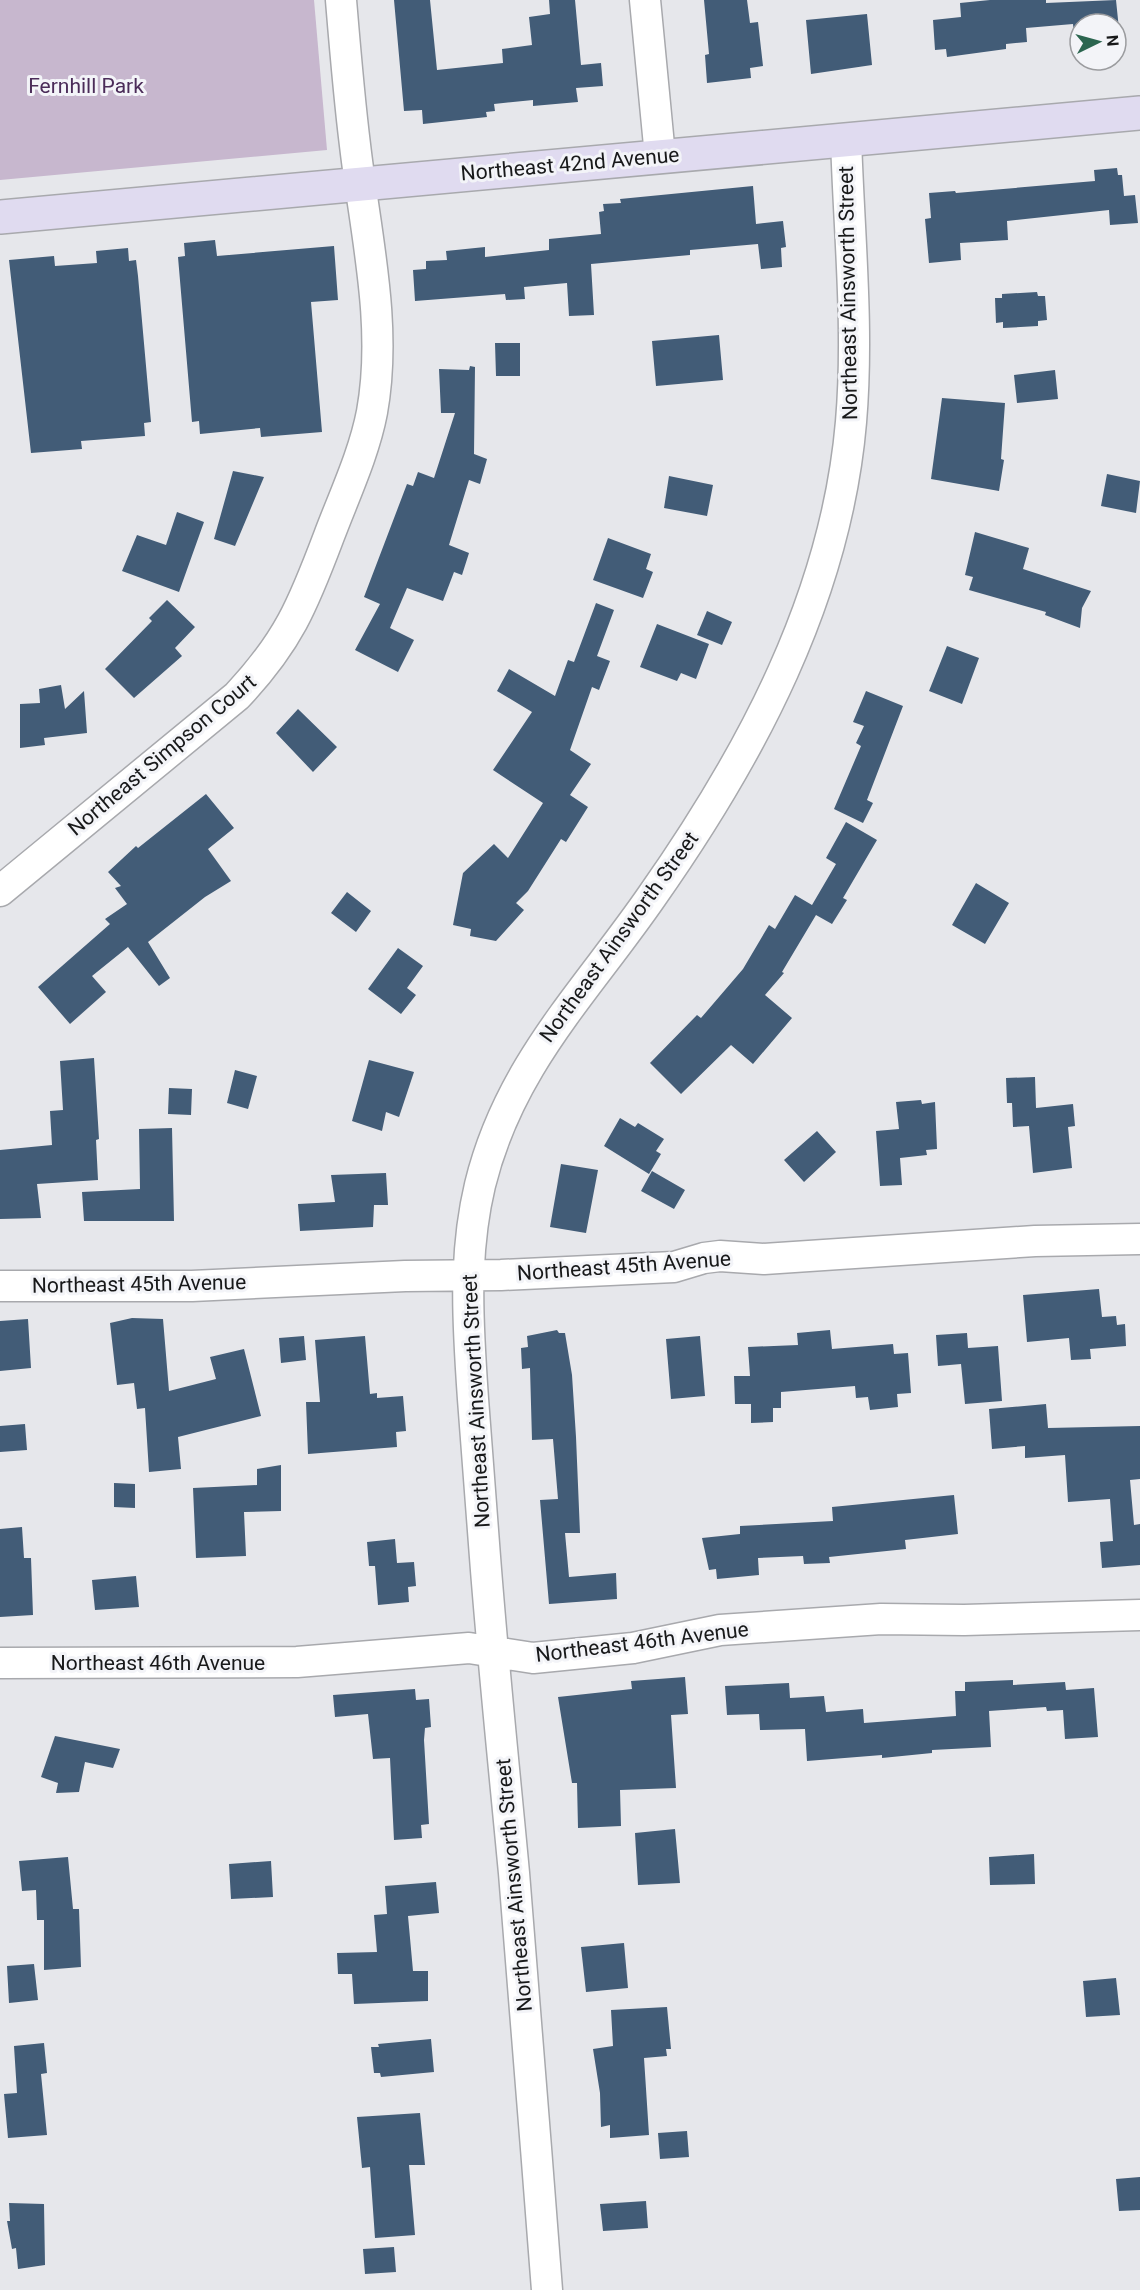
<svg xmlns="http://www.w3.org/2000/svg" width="1140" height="2290" font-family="Roboto,sans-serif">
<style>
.green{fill:#c7b7ce}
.building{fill:#425c77}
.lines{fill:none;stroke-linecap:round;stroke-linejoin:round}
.street-casing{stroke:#a8a9ad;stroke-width:33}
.secondary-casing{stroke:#a8a9ad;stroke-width:36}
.street{stroke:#fff;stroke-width:30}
.secondary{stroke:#e0dbf0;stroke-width:33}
.labels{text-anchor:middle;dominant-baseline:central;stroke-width:6;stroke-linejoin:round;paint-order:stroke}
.park-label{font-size:21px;fill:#4b2c59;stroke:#f3f4f8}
.street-label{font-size:21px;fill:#18191a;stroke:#f3f4f8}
</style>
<rect width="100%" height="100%" fill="#e6e7eb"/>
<path class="green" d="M0 0H314L327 150 0 180Z"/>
<path class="building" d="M394 0H430L437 70 503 63 502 49 532 45 529 17 550 14 549 0H575L581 65 601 63 603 86 576 88 578 102 533 106V100L494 104 495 111 486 112 487 117 423 124 422 110 404 111Z
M704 0H747L750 23 758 22 763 66 750 68 751 78 707 83 705 55 709 54Z
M990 0H1046V3L1116 0 1120 39 1116 40V24H1080V42H1075L1073 24 1026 28 1027 42 1006 44V49L947 57 946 49 935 50 933 20 961 17 960 3Z
M867 14 872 65 811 74 806 20Z
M1117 168 1118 175H1122L1124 196 1135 195 1138 223 1110 225 1109 210 1007 221 1008 240 960 243 961 260 929 263 925 219 931 218 929 193 955 191 956 193 1095 181 1094 170Z
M753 186 756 224 783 221 786 247 781 248 782 267 761 269 758 244 690 250V255L591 264 594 315 569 316 567 283 524 287 525 299 506 300 505 294 415 301 413 270 426 269V261L447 260 446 251 485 247V257L549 250V239L601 234 599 212 604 211 603 204 621 203 620 199Z
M215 240 217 256 334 246 338 300 311 302 322 432 261 437 260 428 200 434 199 421 192 422 178 257 185 256 184 243Z
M128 248 129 261 136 260 138 276 151 422 144 423 145 436 81 441 82 449 31 453 9 260 54 256 55 266 97 263 96 251Z
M1037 292 1038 296H1045L1047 320 1038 321V326L1003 328V322L996 323 995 298H1002V294Z
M719 335 723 380 656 386 652 341Z
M495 343H520V376H496Z
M470 366 475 367 474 454 487 459 480 484 469 480 449 545 469 553 462 575 454 572 443 601 407 588 390 628 414 640 398 672 355 650 380 604 364 597 407 484 413 486 418 472 434 478 455 413H441L439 369 469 370Z
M1055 370 1058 399 1017 403 1014 375Z
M942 398 1005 403 1001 459 1004 460 999 491 931 479Z
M233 471 264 477 235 546 214 539Z
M1107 474 1140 481 1136 513 1101 506Z
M669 476 713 485 707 516 664 508Z
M177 512 204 522 179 592 122 571 137 535 166 545Z
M975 532 1029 548 1023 569 1091 591 1082 608 1080 628 1045 615 1046 612 969 590 973 577 965 575Z
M608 538 651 554 646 569 653 572 643 598 593 580Z
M167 600 195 627 175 648 182 656 134 698 105 669 152 621 149 618Z
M596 603 614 610 597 656 610 661 599 690 592 687 570 750 591 764 570 795 588 807 566 842 561 839 528 891 516 903 524 910 496 941 470 936 471 929 453 925 463 873 494 844 508 858 543 803 493 770 532 712 497 691 509 669 555 696 568 660 574 662Z
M707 611 732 622 722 645 697 635Z
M657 624 709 644 696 679 681 673 677 681 640 667Z
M947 646 979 658 962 704 929 691Z
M61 685 65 709 84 691 87 733 44 738 45 745 20 748V704L40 703 39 689Z
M866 691 903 706 867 800 873 803 863 823 834 809 861 746 856 743 864 726 853 722Z
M298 709 337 747 313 772 276 733Z
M206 794 234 828 208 849 231 881 205 897 148 942 170 978 159 986 128 947 92 976 106 992 70 1024 38 987 110 924 105 919 127 904 115 888 121 886 108 872 136 846 138 848Z
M846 822 877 840 843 898 847 900 832 924 816 915 782 972 784 973 765 995 792 1018 753 1064 731 1045 681 1094 650 1063 697 1015 701 1018 743 969 769 925 775 929 795 895 812 905 836 864 826 858Z
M976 883 1009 903 985 944 952 925Z
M347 892 371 911 356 932 331 913Z
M398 948 423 966 407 988 416 995 401 1014 368 989Z
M94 1058 99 1139 96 1140 98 1180 37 1184 41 1218 0 1219V1150L52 1145 50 1111 63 1110 60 1061Z
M369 1060 414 1072 399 1117 386 1112 382 1131 352 1121Z
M235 1070 257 1076 248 1109 227 1103Z
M1035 1077 1036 1108 1073 1104 1075 1126 1068 1127 1072 1168 1033 1173 1029 1126 1013 1127 1012 1103H1007L1006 1078Z
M169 1088 192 1089 191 1115 168 1114Z
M921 1100 922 1104 935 1102 937 1149 926 1150 927 1155 900 1158 902 1185 880 1186 876 1131 899 1129 896 1102Z
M620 1118 635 1127 638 1123 664 1139 656 1151 661 1154 649 1174 604 1146Z
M172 1128 174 1221H84L82 1192 140 1189 139 1129Z
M817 1131 836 1152 804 1182 784 1160Z
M561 1164 598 1170 586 1233 550 1227Z
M652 1171 685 1190 674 1209 641 1191Z
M386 1173 388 1205H374L373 1227 300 1231 298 1204 335 1202 331 1175Z
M1099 1289 1102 1317 1116 1316 1117 1325 1125 1324 1126 1346 1090 1349 1091 1359 1071 1360 1069 1338 1027 1342 1023 1295Z
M132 1318 163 1319 169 1391 216 1379 210 1357 244 1349 261 1416 178 1437 181 1469 149 1472 145 1408 137 1409 134 1383 117 1385 110 1323Z
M28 1319 31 1368 0 1371V1321Z
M557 1330 559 1333H565L572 1375 576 1437 580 1533H565L569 1577 616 1573 617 1599 549 1604 540 1500 558 1499 553 1439 532 1440 530 1368 522 1369 521 1348 528 1347 527 1336Z
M830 1330 832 1349 893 1344 894 1354 908 1353 911 1393 897 1394 898 1407 870 1410 868 1397 856 1398 855 1386 781 1392V1408H773V1422L751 1423V1404H735L734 1376H750L748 1347 798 1345 797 1333Z
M967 1333 968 1348 998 1346 1002 1401 965 1404 961 1364 938 1366 936 1335Z
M304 1336 306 1360 281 1363 279 1338Z
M365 1336 370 1394 377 1393V1398L403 1396 406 1431 396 1432 397 1447 308 1454 306 1402H320L315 1340Z
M700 1336 705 1396 671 1399 666 1339Z
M1046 1404 1048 1428 1140 1426V1479L1130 1480 1134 1525 1140 1524V1565L1102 1568 1100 1542 1113 1541 1110 1499 1068 1502 1065 1455 1025 1458V1446L992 1449 989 1409Z
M25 1424 27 1450 0 1452V1426Z
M281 1465V1511L244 1512 246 1556 196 1558 193 1488 257 1485V1469Z
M114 1483 135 1484V1508L114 1507Z
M954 1495 958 1534 905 1540 906 1549 829 1557 830 1563 804 1564 803 1556 758 1558 759 1575 717 1579 716 1569 709 1570 702 1538 740 1534V1526L833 1521 832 1507Z
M22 1527 24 1558H31L33 1615 0 1617V1529Z
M395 1539 397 1563 414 1562 416 1586 408 1587 409 1602 378 1605 375 1566H369L367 1542Z
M136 1576 139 1607 95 1610 92 1580Z
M685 1677 688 1714 671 1715 676 1788 620 1790 621 1826 578 1828 577 1783H572L558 1697 632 1689 631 1681Z
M1013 1680V1685L1065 1682 1066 1690 1094 1688 1098 1737 1065 1739 1063 1710 1047 1711 1046 1707 989 1711 991 1747 932 1750V1753L882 1758V1755L807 1761 805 1729 760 1730 759 1714 727 1715 725 1686 789 1683 790 1698 824 1696 826 1712 863 1709 864 1723 956 1716 955 1691H965V1682Z
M415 1689 416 1700 429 1699 431 1727 425 1728 424 1740 429 1824 421 1825 422 1838 394 1840 390 1758 373 1759 368 1714 335 1717 333 1695Z
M55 1736 120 1749 113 1768 85 1762 79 1792 56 1793 58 1783 41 1777Z
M675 1829 680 1883 638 1885 635 1833Z
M1034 1854 1035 1884 990 1885 989 1857Z
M68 1857 73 1909H79L81 1967 44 1970V1920H37L36 1890 22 1891 19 1861Z
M271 1861 273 1897 231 1899 229 1864Z
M436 1882 439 1913 408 1916 413 1971H428V2001L354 2004 352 1974H338L337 1953 377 1952 374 1915 387 1914 385 1886Z
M624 1943 628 1988 586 1992 581 1947Z
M34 1964 38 2000 9 2003 7 1966Z
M1116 1978 1120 2015 1086 2017 1083 1981Z
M667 2007 671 2049H666L667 2056 644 2058 649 2135 610 2138V2125L601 2127 600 2093 593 2049 613 2046 611 2010Z
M431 2039 434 2072 381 2077 380 2073H374L371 2047H379L378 2044Z
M44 2043 47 2073 41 2074 47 2135 8 2138 4 2094 17 2093 14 2046Z
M420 2113 425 2165H409L415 2235 375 2238 370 2167 362 2168 357 2117Z
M687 2131 689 2157 660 2159 658 2133Z
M1140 2177V2210L1119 2211 1116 2179Z
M646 2201 648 2228 603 2231 600 2204Z
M9 2203 44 2204 45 2265 18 2269 16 2248 12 2249 7 2221H10Z
M394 2247 396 2272 365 2274 363 2249Z"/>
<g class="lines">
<g class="street-casing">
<path id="street" d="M645 0 660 156
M0 891 237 696C288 642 303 605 329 536 344 496 364 454 372 412 388 324 365 232 355 145 349 97 345 48 341 0
M0 1286H192L405 1276 501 1275 674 1267 704 1258 720 1256 764 1259 1035 1241 1140 1239
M0 1663 297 1662 469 1648 533 1658 633 1648 720 1630 881 1619 964 1620 1140 1615
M547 2290C536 2151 526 2012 514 1873 504 1767 493 1662 485 1557 481 1504 477 1452 473 1399 468 1327 463 1256 480 1185 509 1066 585 993 652 896 751 755 836 597 851 422 859 329 849 233 846 139"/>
</g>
<g class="secondary-casing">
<path id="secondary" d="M0 217 1140 113"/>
</g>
<use href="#street" class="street"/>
<use href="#secondary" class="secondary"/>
</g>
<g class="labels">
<g class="park-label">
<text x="86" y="86">Fernhill Park</text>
</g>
<g class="street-label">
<text transform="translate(570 164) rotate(-5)">Northeast 42nd Avenue</text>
<text transform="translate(848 293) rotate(-91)">Northeast Ainsworth Street</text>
<text transform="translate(162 755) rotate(-40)">Northeast Simpson Court</text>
<text transform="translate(619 937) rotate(-54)">Northeast Ainsworth Street</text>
<text transform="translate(624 1266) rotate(-4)">Northeast 45th Avenue</text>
<text transform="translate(139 1284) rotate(-1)">Northeast 45th Avenue</text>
<text transform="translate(476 1401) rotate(-93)">Northeast Ainsworth Street</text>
<text transform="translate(642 1642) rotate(-7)">Northeast 46th Avenue</text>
<text x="158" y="1663">Northeast 46th Avenue</text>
<text transform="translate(514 1885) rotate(-95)">Northeast Ainsworth Street</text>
</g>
</g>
<g transform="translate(1098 42) rotate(85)"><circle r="28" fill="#f3f4f8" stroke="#9b9c9f" stroke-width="1.5"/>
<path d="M0-4.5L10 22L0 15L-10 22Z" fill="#2b654f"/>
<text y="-9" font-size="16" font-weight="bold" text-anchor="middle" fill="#18191a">N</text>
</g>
</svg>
